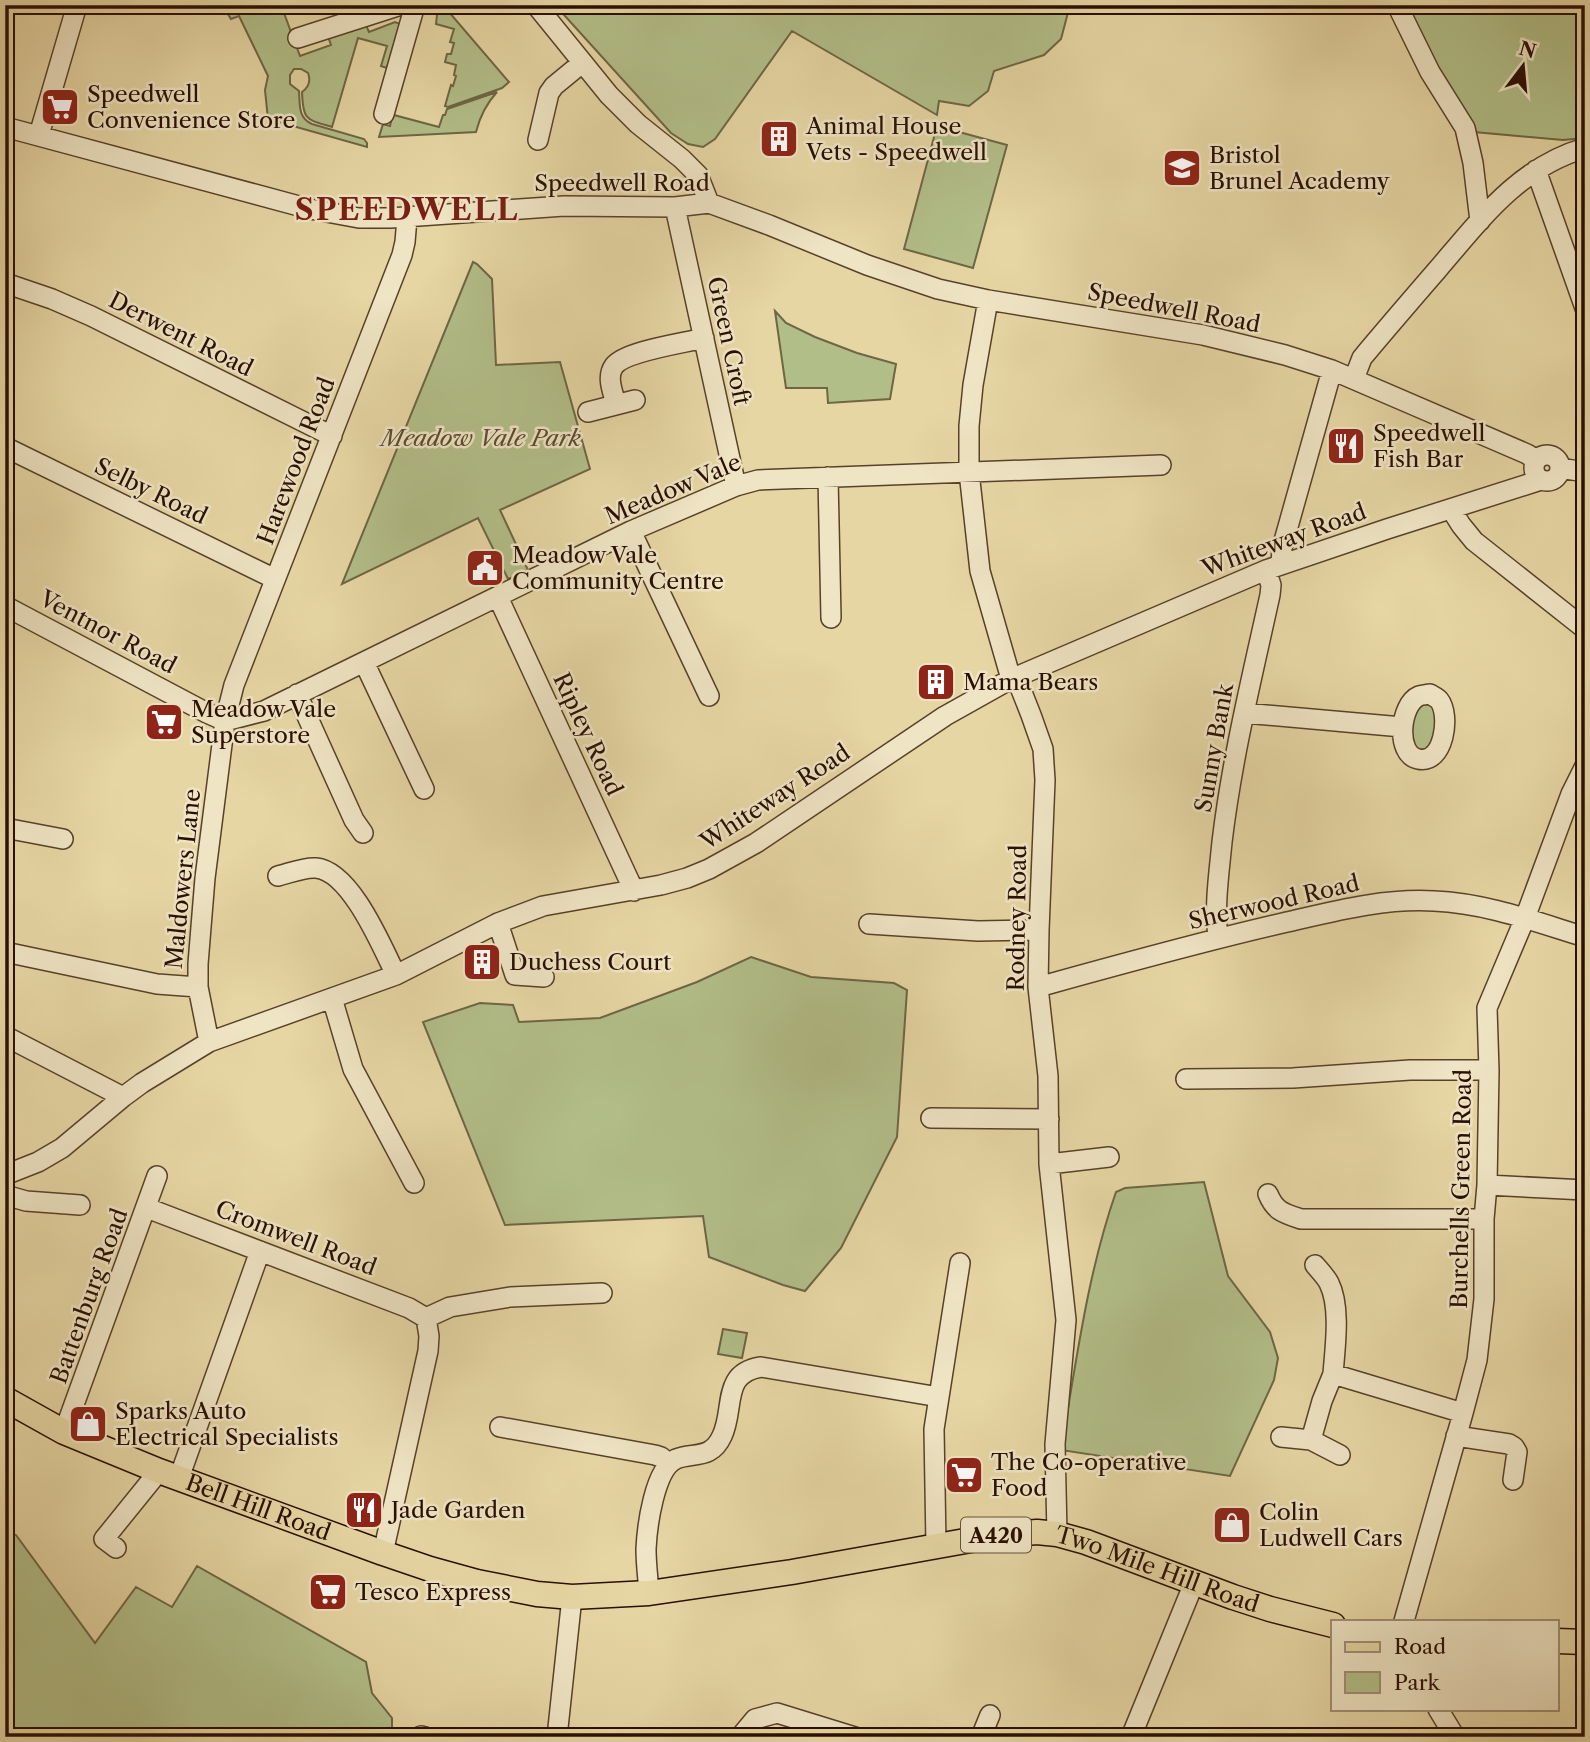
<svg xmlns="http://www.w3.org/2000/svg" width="1590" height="1742" font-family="'Libre Caslon Text',serif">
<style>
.green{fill:#b2be88;stroke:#6e6644;stroke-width:2}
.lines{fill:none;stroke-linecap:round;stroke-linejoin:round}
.minor-casing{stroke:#584129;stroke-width:22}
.major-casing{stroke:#290f00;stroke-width:27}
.minor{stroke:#efe4c4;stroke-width:19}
.major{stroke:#e6d6a4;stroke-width:24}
.labels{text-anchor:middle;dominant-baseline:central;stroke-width:5;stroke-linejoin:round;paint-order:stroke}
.shield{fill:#efe4c4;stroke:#644f3b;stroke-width:2}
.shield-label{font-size:21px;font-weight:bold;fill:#290f00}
.poi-label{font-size:23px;fill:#290f00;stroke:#efe4c4;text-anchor:start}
.street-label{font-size:23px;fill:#290f00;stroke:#efe4c4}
.park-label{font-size:23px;font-style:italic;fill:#594c30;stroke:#efe4c4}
.district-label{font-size:30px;font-weight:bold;letter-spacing:2px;fill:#7a1f14;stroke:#efe4c4}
</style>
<rect width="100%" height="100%" fill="#e6d6a4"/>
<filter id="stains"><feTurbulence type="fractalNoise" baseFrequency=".00286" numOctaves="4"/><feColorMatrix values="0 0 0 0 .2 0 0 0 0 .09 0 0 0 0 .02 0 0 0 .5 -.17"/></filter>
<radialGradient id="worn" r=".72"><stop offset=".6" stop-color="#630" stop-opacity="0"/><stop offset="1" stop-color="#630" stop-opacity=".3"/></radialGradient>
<path class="green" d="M222 5H281L300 56 331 45 327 34 364 21 369 32 395 22 400 24 387 68 381 66 387 46 358 38 332 127C306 119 303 121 302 92 309 87 311 81 308 73L301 69H294L290 75V84L299 91C300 105 298 118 312 124L364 139 367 143V147L268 119 265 90 268 76 239 16 231 19Z
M438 5H443L509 82 502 88 448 107 445 106 451 85 453 86 456 76 454 75 456 65 445 62 447 54H451L454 43 450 42 454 29 436 24Z
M555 5H1070L1061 39 1044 55 994 71 988 91 969 106 939 101 937 115 792 31 715 139 703 147 688 144 671 133Z
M1406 5H1585V138L1563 140 1474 132 1428 49Z
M497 92C486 104 480 116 476 132L379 137 383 124 390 126 392 117 390 114 439 127 443 115H445L447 109Z
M937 126 1007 145 973 268 904 249Z
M473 262 477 264 492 279 496 365 560 362 590 469 500 510 528 570 508 579 478 518 342 584Z
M775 311 786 323 815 337 857 353 896 364 890 399 828 403 827 388H786Z
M1421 703 1433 704 1438 724 1430 749 1414 750 1409 725Z
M751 957 811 977 894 983 907 990 897 1137 841 1248 805 1291 783 1285 709 1257 703 1216 505 1225 423 1022 480 1003 513 1005 519 1022 600 1018 697 982Z
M1204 1182 1228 1276 1270 1332 1278 1358 1274 1380 1230 1476 1061 1450C1076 1364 1087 1275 1116 1192L1125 1188Z
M723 1329 747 1333 742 1358 718 1354Z
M5 1531 16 1535 95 1643 136 1587 172 1607 197 1566 366 1662 372 1693 392 1718V1737H5Z"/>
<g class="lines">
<g class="minor-casing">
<path id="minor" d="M536 5 609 95 638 124 682 159 698 175 709 203
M1397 5 1430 72 1465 128 1473 163 1480 221
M298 38 401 5
M384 114 415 5
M5 127 310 209 359 218H390L564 206 675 207 709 203 769 225 867 265 938 289 988 300 1203 335 1285 355 1332 370 1527 454 1536 460
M39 135 77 5
M538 140 549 93 554 86 582 63
M1536 170 1585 308
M675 207 736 486
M5 283 52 299 91 316 332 436
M988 300 973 385 969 426V472L980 571 1011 679
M1357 371 1362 358C1387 328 1413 298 1438 269 1481 219 1519 167 1585 148
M616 404C613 392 606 377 614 366 625 351 685 343 704 338
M588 412 635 400
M5 447 275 579
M1534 468a13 13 0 1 1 26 0a13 13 0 1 1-26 0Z
M1560 468 1585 472
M828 477 831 618
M1451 509 1461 525 1474 541 1585 629
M631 531 709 696
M1281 565 1282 548 1332 370
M498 597 634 891
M5 606 207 713 225 721
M364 662 424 789
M1016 677 1031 715 1043 749 1045 780 1039 930 1038 987 1048 1076 1049 1164 1066 1320 1055 1444 1057 1534
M297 694 354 820 363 833
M1430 694C1433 696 1437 698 1439 700 1451 715 1444 765 1418 759 1395 754 1400 704 1419 696 1422 695 1426 695 1430 694Z
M1244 713 1402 727
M225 721 264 711 631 531 736 486 758 480 1161 465
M5 828 63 839
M278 876C290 873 304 867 316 868 351 871 382 947 396 975
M498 923 515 975 544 977
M869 924 978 931 1039 930
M1218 938C1214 906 1219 874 1222 842 1232 758 1252 677 1270 595L1271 585 1266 570
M5 952 157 984 198 987
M1038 987C1121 964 1203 941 1287 922 1335 911 1384 898 1434 901 1486 903 1536 922 1585 937
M332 998 353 1069 414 1183
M5 1036 123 1097
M209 1042 198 987V964L205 878 225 721 234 685 402 255 405 242 407 218
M1186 1079 1293 1078 1410 1070H1489
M931 1118 1049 1119
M1049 1164 1109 1157
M5 1175 38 1162 62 1148 123 1097 142 1083 209 1042 396 975 498 923 543 906 661 885 687 878 709 869 756 843 945 716 1011 679 1266 570 1387 529 1541 480
M1487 1185 1585 1190
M1268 1194C1275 1211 1283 1213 1301 1219H1484
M5 1195 26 1201 80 1205
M147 1208 409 1308 426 1318
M1315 1265C1320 1271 1326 1277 1329 1283 1341 1307 1335 1348 1333 1374L1463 1413
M426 1318 450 1307 510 1297 602 1293
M500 1427 655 1455 661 1457 669 1464
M64 1432 157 1176
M1456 1436 1509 1444 1514 1447 1517 1452 1513 1480
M1281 1437 1311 1440 1340 1455
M1311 1440 1322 1401 1333 1374
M179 1478 260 1251
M936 1546 934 1429 960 1263
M116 1548 104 1539 159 1471
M383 1553 428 1351 429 1336 426 1318
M649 1593C648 1578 646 1564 646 1549 647 1528 654 1469 676 1459 694 1452 711 1460 722 1436 735 1409 721 1373 761 1367L939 1397
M1404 1621 1463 1413 1477 1360 1484 1299V1219L1487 1185 1489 1070 1487 1008 1525 918 1571 794 1585 766
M1438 1709 1455 1737
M421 1736 425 1737
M557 1737 572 1597
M740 1737 755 1719 777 1713 855 1737
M981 1737 990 1715
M1131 1737 1194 1583"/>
</g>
<g class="major-casing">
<g id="major">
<path id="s1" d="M5 1399 64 1432 159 1471 383 1553 430 1569 477 1582 537 1594 572 1597 649 1593 792 1572 999 1535 1037 1532 1057 1534 1086 1542 1233 1597 1270 1609 1333 1625"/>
<path d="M1557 1641 1585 1642"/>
</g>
</g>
<use href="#minor" class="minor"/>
<use href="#major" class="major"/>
</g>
<defs>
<g id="supermarket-square" transform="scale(2.0125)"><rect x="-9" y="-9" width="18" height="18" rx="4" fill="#8f2418" stroke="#efe4c4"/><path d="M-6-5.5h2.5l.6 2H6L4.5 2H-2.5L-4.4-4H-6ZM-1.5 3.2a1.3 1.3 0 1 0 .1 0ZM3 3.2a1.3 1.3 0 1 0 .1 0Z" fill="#fff"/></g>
<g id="building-square" transform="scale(2.0125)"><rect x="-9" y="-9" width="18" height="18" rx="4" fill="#8f2418" stroke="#efe4c4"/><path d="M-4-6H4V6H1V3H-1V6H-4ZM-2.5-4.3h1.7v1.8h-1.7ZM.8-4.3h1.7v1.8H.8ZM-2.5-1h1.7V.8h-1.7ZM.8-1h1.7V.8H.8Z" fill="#fff"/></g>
<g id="school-square" transform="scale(2.0125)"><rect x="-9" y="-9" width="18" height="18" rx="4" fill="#8f2418" stroke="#efe4c4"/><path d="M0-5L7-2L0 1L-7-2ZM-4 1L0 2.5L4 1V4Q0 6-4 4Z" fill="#fff"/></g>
<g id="restaurant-square" transform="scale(2.0125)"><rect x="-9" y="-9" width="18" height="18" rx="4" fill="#8f2418" stroke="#efe4c4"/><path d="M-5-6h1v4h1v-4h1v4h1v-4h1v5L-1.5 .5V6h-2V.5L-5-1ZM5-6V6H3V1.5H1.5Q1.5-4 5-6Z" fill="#fff"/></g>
<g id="civic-square" transform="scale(2.0125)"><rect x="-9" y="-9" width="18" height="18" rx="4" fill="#8f2418" stroke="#efe4c4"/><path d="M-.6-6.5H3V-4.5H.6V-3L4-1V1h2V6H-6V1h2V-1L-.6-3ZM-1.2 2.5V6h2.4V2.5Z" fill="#fff"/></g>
<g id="shop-square" transform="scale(2.0125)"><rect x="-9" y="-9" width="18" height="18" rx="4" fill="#8f2418" stroke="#efe4c4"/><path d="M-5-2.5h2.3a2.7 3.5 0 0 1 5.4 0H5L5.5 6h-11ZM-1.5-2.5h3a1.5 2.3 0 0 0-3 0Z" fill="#fff"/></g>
</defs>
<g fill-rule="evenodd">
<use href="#supermarket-square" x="60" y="107"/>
<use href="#building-square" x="779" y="139"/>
<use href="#school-square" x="1182" y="168"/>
<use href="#restaurant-square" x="1346" y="446"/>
<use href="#civic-square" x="485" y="568"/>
<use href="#building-square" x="936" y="682"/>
<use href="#supermarket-square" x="164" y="722"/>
<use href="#building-square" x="482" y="962"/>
<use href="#shop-square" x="88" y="1424"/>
<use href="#supermarket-square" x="964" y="1475"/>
<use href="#restaurant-square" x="364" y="1510"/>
<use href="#shop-square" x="1232" y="1525"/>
<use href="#supermarket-square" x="328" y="1592"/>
</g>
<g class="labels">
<rect class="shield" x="961" y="1517.5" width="70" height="35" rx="5"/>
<g class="shield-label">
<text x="996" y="1535">A420</text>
</g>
<g class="poi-label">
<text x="87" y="94">Speedwell<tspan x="87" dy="26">Convenience Store</tspan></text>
<text x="806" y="126">Animal House<tspan x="806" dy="26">Vets - Speedwell</tspan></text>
<text x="1209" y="155">Bristol<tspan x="1209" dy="26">Brunel Academy</tspan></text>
<text x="1373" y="433">Speedwell<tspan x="1373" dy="26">Fish Bar</tspan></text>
<text x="512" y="555">Meadow Vale<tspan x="512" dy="26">Community Centre</tspan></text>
<text x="963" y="682">Mama Bears</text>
<text x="191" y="709">Meadow Vale<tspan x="191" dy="26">Superstore</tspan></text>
<text x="509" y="962">Duchess Court</text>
<text x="115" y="1411">Sparks Auto<tspan x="115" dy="26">Electrical Specialists</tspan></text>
<text x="991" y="1462">The Co-operative<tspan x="991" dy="26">Food</tspan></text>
<text x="391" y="1510">Jade Garden</text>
<text x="1259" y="1512">Colin<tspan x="1259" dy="26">Ludwell Cars</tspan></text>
<text x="355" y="1592">Tesco Express</text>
</g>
<g class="street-label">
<text x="622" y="183">Speedwell Road</text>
<text transform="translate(1174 308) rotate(11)">Speedwell Road</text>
<text transform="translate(181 334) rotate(27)">Derwent Road</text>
<text transform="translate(729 341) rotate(78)">Green Croft</text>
<text transform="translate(296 461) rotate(-69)">Harewood Road</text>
<text transform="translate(673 489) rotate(-23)">Meadow Vale</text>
<text transform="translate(151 491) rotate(26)">Selby Road</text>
<text transform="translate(1284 540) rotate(-20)">Whiteway Road</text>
<text transform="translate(108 632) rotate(28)">Ventnor Road</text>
<text transform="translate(588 734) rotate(65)">Ripley Road</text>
<text transform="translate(1214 748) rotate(-80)">Sunny Bank</text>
<text transform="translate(775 797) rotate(-33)">Whiteway Road</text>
<text transform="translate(183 879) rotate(-84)">Maldowers Lane</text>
<text transform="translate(1274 902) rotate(-13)">Sherwood Road</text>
<text transform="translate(1017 918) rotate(-89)">Rodney Road</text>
<text transform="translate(1461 1189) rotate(-89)">Burchells Green Road</text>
<text transform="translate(296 1238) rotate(21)">Cromwell Road</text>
<text transform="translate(89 1296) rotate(-70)">Battenburg Road</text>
<text stroke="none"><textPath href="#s1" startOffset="276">Bell Hill Road</textPath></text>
<text stroke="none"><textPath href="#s1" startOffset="1200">Two Mile Hill Road</textPath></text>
</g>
<g class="park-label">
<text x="481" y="438">Meadow Vale Park</text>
</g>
<g class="district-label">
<text x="407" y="209">SPEEDWELL</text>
</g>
</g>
<rect width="1590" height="1742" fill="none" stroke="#e6d6a4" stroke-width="28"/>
<rect x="7" y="7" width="1576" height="1728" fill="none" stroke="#290f00" stroke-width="3.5"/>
<rect x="14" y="14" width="1562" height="1714" fill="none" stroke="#290f00" stroke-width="2"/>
<rect x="1331" y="1620" width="228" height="91" fill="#efe4c4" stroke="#a08f76" stroke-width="2"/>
<rect x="1345" y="1642" width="35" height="10" fill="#e6d6a4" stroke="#a08f76" stroke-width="2"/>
<text x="1394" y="1654" font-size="21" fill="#290f00">Road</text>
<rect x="1345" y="1672" width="35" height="21" fill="#b2be88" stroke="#a08f76" stroke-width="2"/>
<text x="1394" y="1690" font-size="21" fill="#290f00">Park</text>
<g transform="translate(1523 66) rotate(16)" stroke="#efe4c4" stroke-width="5" paint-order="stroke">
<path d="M0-5L12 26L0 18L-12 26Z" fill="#290f00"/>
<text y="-10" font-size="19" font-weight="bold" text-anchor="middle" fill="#290f00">N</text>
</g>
<rect width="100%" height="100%" filter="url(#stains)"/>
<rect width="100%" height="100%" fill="url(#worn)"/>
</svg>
